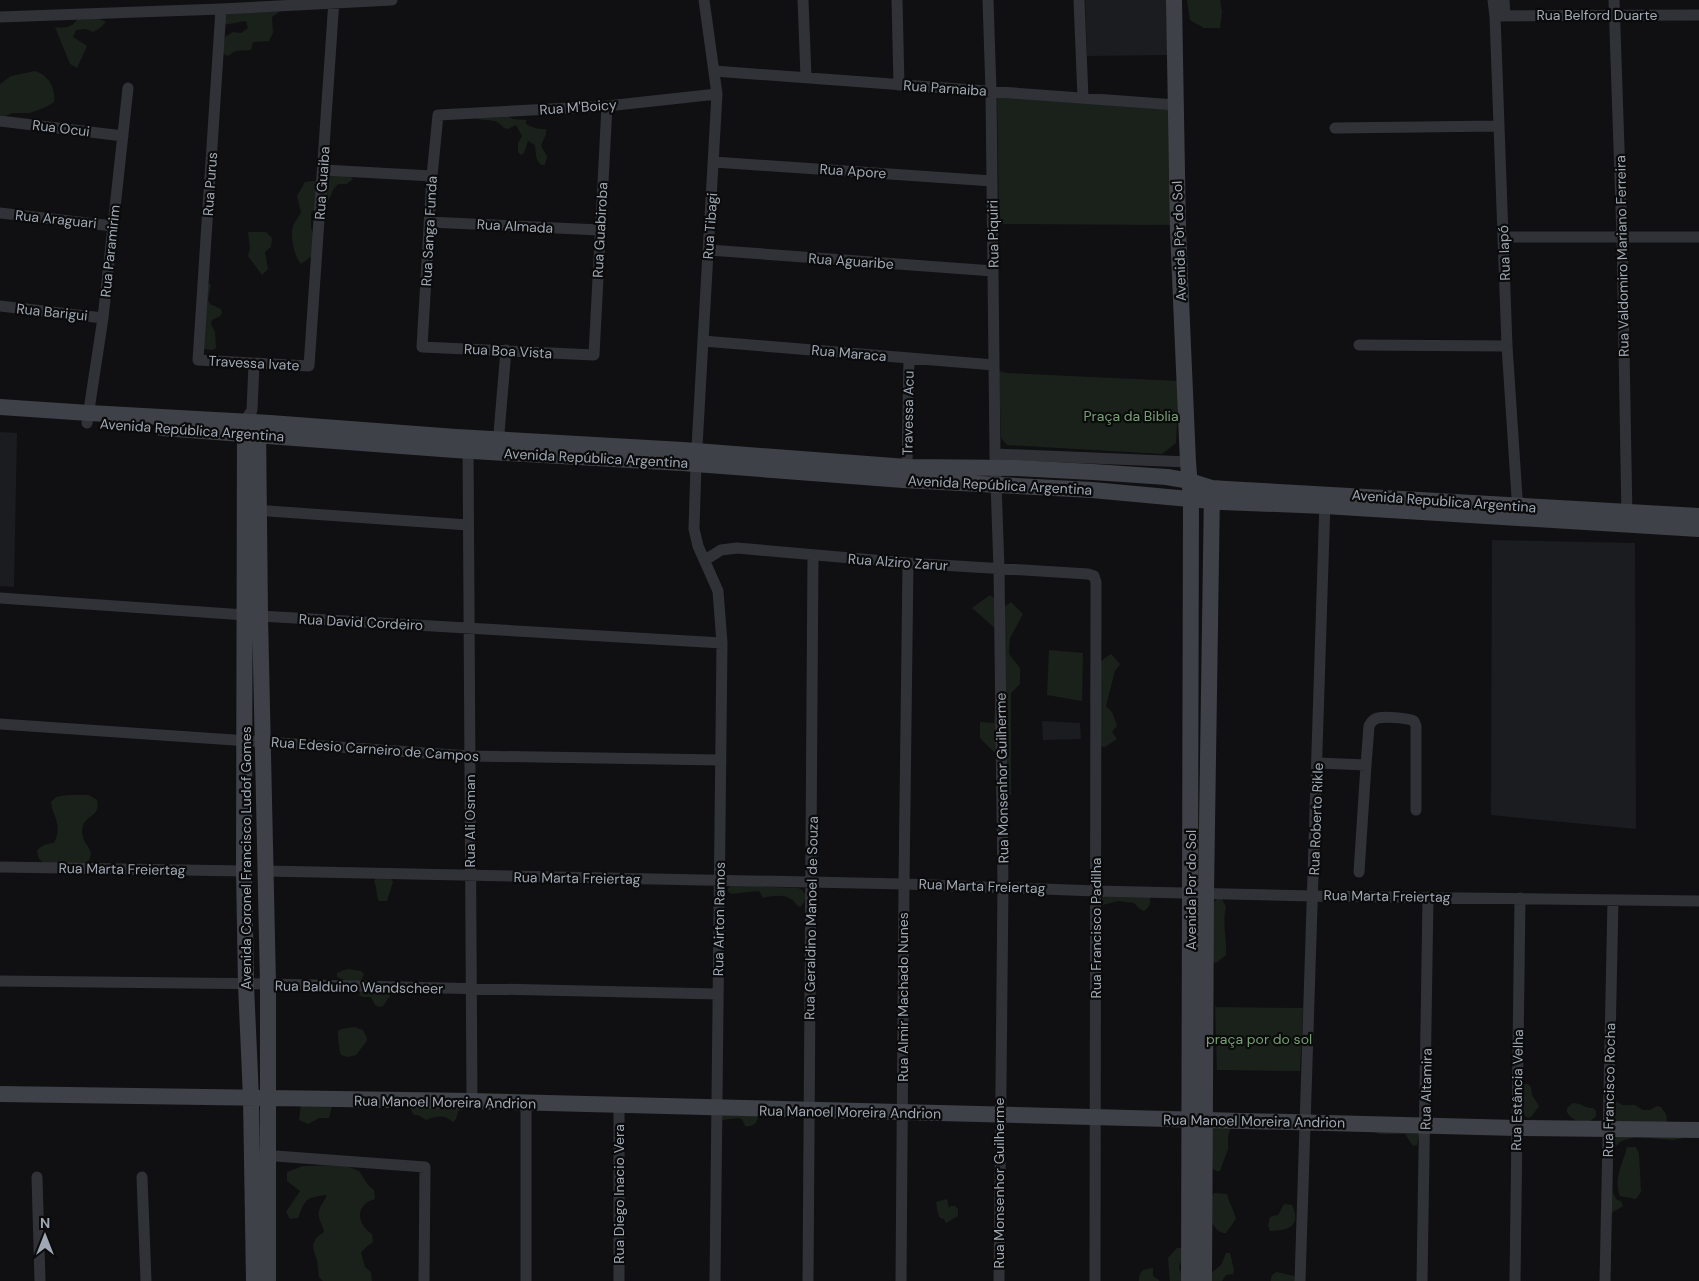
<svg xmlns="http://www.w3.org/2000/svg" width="1699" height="1281" font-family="'DM Sans',sans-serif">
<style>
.built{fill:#1b1c1f}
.green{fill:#1a211a}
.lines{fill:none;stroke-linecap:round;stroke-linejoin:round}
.street{stroke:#303237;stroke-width:11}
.secondary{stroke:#3e4147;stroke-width:16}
.labels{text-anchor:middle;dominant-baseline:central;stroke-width:4.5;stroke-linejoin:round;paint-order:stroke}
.street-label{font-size:14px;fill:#9fa8b4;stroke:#0b0b0c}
.park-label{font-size:14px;fill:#76a174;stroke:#0b0b0c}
</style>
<rect width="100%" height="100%" fill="#101012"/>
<path class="built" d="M1085 0H1166L1168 55 1087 56Z
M0 432 17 433 14 587 0 586Z
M1492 540 1635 543 1636 829 1491 815Z
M1042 721 1080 723 1081 739 1043 740Z"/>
<path class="green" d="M1187 0H1220L1222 12 1220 28H1204L1190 20Z
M272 7 279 12 272 17 273 33 269 41 253 42 251 50 235 51 228 56 222 53 225 37 233 32 241 33 248 28 246 21 223 25 221 17 228 12Z
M81 15 98 18 106 22 100 28 93 32 85 29 76 30 73 37 87 46 77 68 70 64 55 27C70 29 72 26 81 15Z
M35 71C49 75 56 89 54 102L46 107 30 113H13L5 116 0 115V84L11 76Z
M997 96 1168 108 1172 225 999 224Z
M509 117 513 119 526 120V124C531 127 540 130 546 129V134L541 146 547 156 545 165H541C535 159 536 153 535 145L528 141 524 153 521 155 518 152V143L522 136 516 125 508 129 504 128C494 116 486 123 476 118Z
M338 172H346L353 179 347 184H338L333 190 326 207 318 208 311 212V228L317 244 316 253 301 264C294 256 290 237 293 226 295 221 299 217 301 212L297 196 305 182 322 180Z
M248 232H266L272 238 271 247 265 252 268 269 262 275 248 256 250 248Z
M205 283 211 284 208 300 210 304 221 309 222 313 220 316 212 320 211 324 215 332 216 348 212 350 204 349Z
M999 371 1007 373 1179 381 1176 443 1162 454 1007 445 1001 438Z
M990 595 1004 607 1011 602 1023 614 1010 638 1009 654 1020 668V684L1011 693V795H996L997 755 980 738V722L994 723 997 683 996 629 972 608Z
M1049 650 1083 653 1082 701 1047 695Z
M1111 654 1120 664 1115 671 1106 706 1112 712 1117 726 1112 732 1117 739 1105 747 1095 745 1096 706 1090 702C1091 680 1091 666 1111 654Z
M67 795H89L97 800C101 819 84 813 82 830 81 847 100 848 85 866L46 865 39 859 37 851C42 844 47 844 54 843 63 824 53 818 51 802L56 797Z
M376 877 391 879 393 882 387 901H379C375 894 378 888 374 882Z
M731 885 798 888C808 891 807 902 800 907 795 905 796 902 791 899 784 894 770 896 763 898L759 891 731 894 728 891V888Z
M1104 895 1150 897C1151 904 1149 908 1144 911L1140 909 1134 903 1118 901 1103 905 1100 903Z
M1217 899H1222L1226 907C1222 922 1227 939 1226 955L1216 963 1212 961 1214 916 1212 904Z
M349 969 361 971 364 974 361 981C354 981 343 981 337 977V973L344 970Z
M361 991 390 992V996L383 1006 379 1007 375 1005 371 997H363L359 995Z
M1215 1007 1303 1008 1300 1071 1217 1070Z
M354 1027 363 1030 367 1038 366 1042 356 1055 348 1057 341 1055C339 1051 338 1036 338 1031L342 1029Z
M1524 1084H1528L1531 1087 1532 1095 1539 1106 1532 1116 1528 1118 1525 1116 1523 1112Z
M1615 1101 1623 1105H1635L1643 1110H1650L1657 1106 1661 1107 1666 1114 1667 1122H1618L1612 1115 1611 1102Z
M1573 1103C1581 1103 1586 1109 1593 1108L1596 1111V1116C1589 1126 1572 1122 1567 1112V1108Z
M301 1104 332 1106 329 1118H319L308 1124 299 1120Z
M410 1108 466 1109 458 1111 456 1119 453 1122C443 1114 437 1116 426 1120L418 1115H414Z
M722 1112 755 1114 758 1118C756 1124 752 1127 745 1126L742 1119 738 1118 722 1120Z
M1232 1125 1228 1136V1149L1220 1171H1216L1213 1169 1209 1127Z
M1372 1131 1420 1132 1417 1145 1413 1146 1405 1134H1379Z
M1619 1132 1680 1135 1684 1138 1672 1140 1636 1137 1621 1141 1615 1147H1611L1613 1137Z
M1627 1147H1636L1639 1154 1641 1192 1636 1199 1620 1196C1613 1178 1623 1164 1627 1147Z
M344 1165 359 1171 368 1185 374 1190 375 1199C355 1204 356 1224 372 1234L373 1242 366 1247 361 1253 365 1267 371 1272 372 1281H323L319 1277 317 1260 314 1252 313 1244 317 1237 324 1232C323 1225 317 1218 319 1211 320 1206 325 1200 327 1195 305 1198 306 1198 298 1218L290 1219 286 1212 300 1191 287 1181V1172L303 1166Z
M1214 1193 1227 1194C1229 1203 1234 1210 1236 1219L1226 1233C1219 1234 1215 1227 1210 1221L1211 1197Z
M1613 1193 1617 1200 1621 1201 1623 1206 1613 1212 1608 1219 1601 1217 1602 1196Z
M947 1199 949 1208 951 1206H955L958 1209V1216L946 1223 944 1219 940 1218 938 1214 936 1202Z
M1284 1204 1292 1205C1302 1226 1288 1231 1270 1231L1268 1226 1270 1217 1278 1215Z
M1177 1248H1182L1183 1255 1179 1267 1183 1281H1170L1168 1258Z
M1226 1253H1230L1234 1270 1233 1274 1226 1275 1222 1281H1210L1211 1273 1221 1265Z
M1153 1268V1276L1160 1281H1139C1139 1270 1144 1269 1153 1268Z
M1277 1272 1294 1276 1297 1281H1271C1271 1276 1272 1274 1277 1272Z"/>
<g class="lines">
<path class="street" d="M704 0 717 94 696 464 694 529 698 546 718 591 722 643 715 1281
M803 0 806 77
M897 0 899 85
M988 0 991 91 995 454 999 569 1003 886 999 1281
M1079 0 1083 98
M1493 0 1495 16 1507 346 1518 512
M1504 0 1505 16
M1614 0 1622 237 1627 518
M221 9 198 360 309 366 334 0
M1495 16 1699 15
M0 17 221 9 392 0
M714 71 1176 105
M607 106 594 355 422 347 432 176 438 115 607 106 717 94
M0 121 123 136
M1335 128 1499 126
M714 162 992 181
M324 170 432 176
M0 213 113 226
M429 222 600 230
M1503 237H1699
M709 250 993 271
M0 306 103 318
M703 341 994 365
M1359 345 1507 346
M245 421 252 410 254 364
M87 423 103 318 128 88
M468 443 472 1101
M498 445 506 350
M995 454 1188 462
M907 467 909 358
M254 510 468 525
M705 560 721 550 737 548 908 563 1088 574 1094 576 1096 582 1095 1281
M0 598 260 616 722 643
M0 724 470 756 721 760
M1318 763 1366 765 1369 726C1371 722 1373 719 1378 718 1385 716 1407 718 1414 721L1416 726V810
M0 867 244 871
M266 871 904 884 1096 891 1313 896 1699 901
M1359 872 1366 765
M0 981 268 984 718 994
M619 1106V1281
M262 1155 425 1167 424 1281
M37 1177 40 1281
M142 1177 146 1281
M526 1281V1104
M808 1281 813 555
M901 1281 904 884 908 563
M1300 1281 1325 501
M1422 1281 1428 897
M1515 1281 1520 898
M1605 1281 1613 900"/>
<path class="secondary" d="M1174 0 1178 230 1188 462 1191 500 1189 1281
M0 407 89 413 270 423 456 437 683 450 907 467 1016 468 1093 472 1167 477 1190 481 1212 488 1226 489 1699 516
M245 423 244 871 246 985 251 1098 254 1281
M258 426 260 616 268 984V1281
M162 428 455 450 682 463 903 480 1092 490 1222 502 1325 506 1699 529
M0 1094 472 1101 1517 1128 1699 1130
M1204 1281 1206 893 1212 491"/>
</g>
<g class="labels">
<g class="street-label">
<text x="1597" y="15">Rua Belford Duarte</text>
<text transform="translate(945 88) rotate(4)">Rua Parnaiba</text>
<text transform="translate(578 107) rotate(-4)">Rua M'Boicy</text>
<text transform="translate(61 128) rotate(7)">Rua Ocui</text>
<text transform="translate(853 171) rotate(4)">Rua Apore</text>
<text transform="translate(322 183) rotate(-86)">Rua Guaiba</text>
<text transform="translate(210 184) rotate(-86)">Rua Purus</text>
<text transform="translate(56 219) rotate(6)">Rua Araguari</text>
<text transform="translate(515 226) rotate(3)">Rua Almada</text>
<text transform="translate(710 226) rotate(-86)">Rua Tibagi</text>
<text transform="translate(600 230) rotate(-87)">Rua Guabiroba</text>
<text transform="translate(429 231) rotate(-87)">Rua Sanga Funda</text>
<text transform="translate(993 234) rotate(-91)">Rua Piquiri</text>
<text transform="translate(1179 241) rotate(-92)">Avenida Pôr do Sol</text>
<text transform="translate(110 251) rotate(-84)">Rua Paramirim</text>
<text transform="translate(1504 253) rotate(-92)">Rua Iapó</text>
<text transform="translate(1622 256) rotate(-91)">Rua Valdomiro Mariano Ferreira</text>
<text transform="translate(851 261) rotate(4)">Rua Aguaribe</text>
<text transform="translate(52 312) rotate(6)">Rua Barigui</text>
<text transform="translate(508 351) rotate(3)">Rua Boa Vista</text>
<text transform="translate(849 353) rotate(5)">Rua Maraca</text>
<text transform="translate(254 363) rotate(3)">Travessa Ivate</text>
<text transform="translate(908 413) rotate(-89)">Travessa Acu</text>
<text transform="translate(192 430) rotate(4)">Avenida República Argentina</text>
<text transform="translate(596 458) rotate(3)">Avenida República Argentina</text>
<text transform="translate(1000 485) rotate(3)">Avenida República Argentina</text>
<text transform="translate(1444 501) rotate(4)">Avenida Republica Argentina</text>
<text transform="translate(898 562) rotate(4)">Rua Alziro Zarur</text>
<text transform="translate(361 622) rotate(3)">Rua David Cordeiro</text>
<text transform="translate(375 749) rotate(4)">Rua Edesio Carneiro de Campos</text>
<text transform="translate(1002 778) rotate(-91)">Rua Monsenhor Guilherme</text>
<text transform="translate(1316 819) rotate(-88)">Rua Roberto Rikle</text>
<text transform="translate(470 821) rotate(-90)">Rua Ali Osman</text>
<text transform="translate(246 858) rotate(-90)">Avenida Coronel Francisco Ludof Gomes</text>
<text transform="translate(122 869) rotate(1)">Rua Marta Freiertag</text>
<text transform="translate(577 878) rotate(1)">Rua Marta Freiertag</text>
<text transform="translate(982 886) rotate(2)">Rua Marta Freiertag</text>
<text transform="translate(1191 890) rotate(-90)">Avenida Por do Sol</text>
<text transform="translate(1387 896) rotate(1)">Rua Marta Freiertag</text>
<text transform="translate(811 918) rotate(-89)">Rua Geraldino Manoel de Souza</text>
<text transform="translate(719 919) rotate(-89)">Rua Airton Ramos</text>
<text transform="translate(1096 928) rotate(-90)">Rua Francisco Padilha</text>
<text transform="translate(359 987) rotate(1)">Rua Balduino Wandscheer</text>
<text transform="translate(903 997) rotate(-90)">Rua Almir Machado Nunes</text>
<text transform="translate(1426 1089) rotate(-89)">Rua Altamira</text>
<text transform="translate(1517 1090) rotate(-89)">Rua Estância Velha</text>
<text transform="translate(1609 1090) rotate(-89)">Rua Francisco Rocha</text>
<text transform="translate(445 1102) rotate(1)">Rua Manoel Moreira Andrion</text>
<text transform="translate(850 1112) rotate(1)">Rua Manoel Moreira Andrion</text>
<text transform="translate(1254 1121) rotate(1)">Rua Manoel Moreira Andrion</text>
<text transform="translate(999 1183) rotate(-90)">Rua Monsenhor Guilherme</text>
<text transform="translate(619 1194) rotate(-90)">Rua Diego Inacio Vera</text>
</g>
<g class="park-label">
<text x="1131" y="416">Praça da Biblia</text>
<text x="1259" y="1039">praça por do sol</text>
</g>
</g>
<g transform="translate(45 1236)" stroke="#0b0b0c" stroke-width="4" paint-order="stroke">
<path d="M0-4L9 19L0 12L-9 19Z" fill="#9fa8b4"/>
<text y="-8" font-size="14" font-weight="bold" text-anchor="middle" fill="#9fa8b4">N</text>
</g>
</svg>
